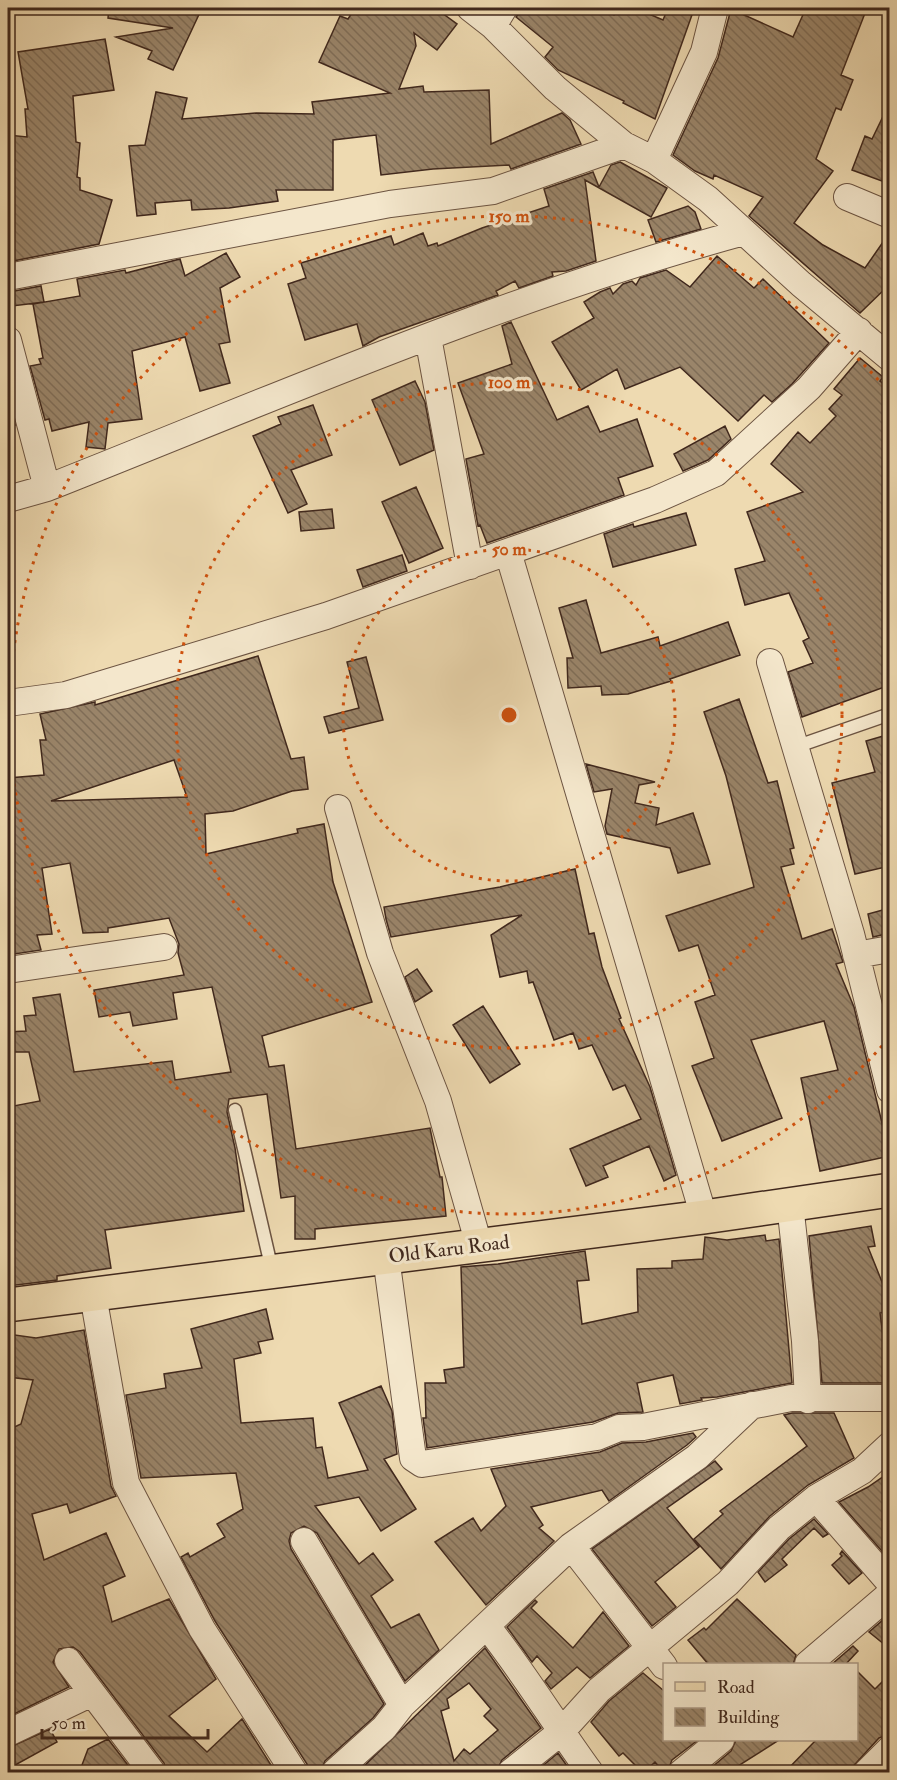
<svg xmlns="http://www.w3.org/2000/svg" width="897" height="1780" font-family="'IM FELL Double Pica',serif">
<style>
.building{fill:url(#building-back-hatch);stroke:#40281d;stroke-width:1.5;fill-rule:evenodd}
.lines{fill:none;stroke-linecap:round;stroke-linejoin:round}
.lane-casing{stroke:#6c5442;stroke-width:15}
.street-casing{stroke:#6c5442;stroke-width:28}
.primary-casing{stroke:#40281d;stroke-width:36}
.lane{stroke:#f4e7cc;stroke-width:12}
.street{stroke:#f4e7cc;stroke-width:26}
.primary{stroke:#eedab1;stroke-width:33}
.ring{fill:none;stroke:#cf520f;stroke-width:3;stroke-dasharray:3 6}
.labels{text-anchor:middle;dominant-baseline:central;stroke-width:6;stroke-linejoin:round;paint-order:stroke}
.street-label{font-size:20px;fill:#40281d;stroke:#f4e7cc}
.centre{fill:#cf520f;stroke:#f4e7cc;stroke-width:3}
.ring-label{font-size:18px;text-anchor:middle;font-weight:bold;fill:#cf520f;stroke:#f4e7cc;stroke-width:6;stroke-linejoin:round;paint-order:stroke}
</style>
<defs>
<pattern id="building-back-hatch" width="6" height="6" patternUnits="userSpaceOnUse" patternTransform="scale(1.5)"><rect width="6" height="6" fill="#9a856a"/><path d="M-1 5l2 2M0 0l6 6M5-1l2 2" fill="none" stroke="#7f6d57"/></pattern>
</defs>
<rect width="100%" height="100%" fill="#eedab1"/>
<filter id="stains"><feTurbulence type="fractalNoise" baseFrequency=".00333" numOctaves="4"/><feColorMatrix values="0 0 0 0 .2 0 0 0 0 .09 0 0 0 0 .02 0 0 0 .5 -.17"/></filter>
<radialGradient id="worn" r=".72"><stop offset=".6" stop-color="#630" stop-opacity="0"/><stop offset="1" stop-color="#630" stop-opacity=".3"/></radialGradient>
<path class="building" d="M109 8H202L173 70 148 59 152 51 116 37 173 28 108 18Z
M355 8H435L457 24 437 50 414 33 416 46 399 89 423 86 424 92 489 90 491 144 562 113 570 120 581 144 511 169 509 165 433 169 381 175 376 135 333 140V190H276L278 201 229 208 192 210 191 200 155 203 156 214 137 216 129 146 145 145 156 92 187 98 182 119 256 113 314 114 312 102 390 93 319 62 340 16 348 19Z
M524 8H601L614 15 617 8H635L663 20 668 8H679L693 12 655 119 623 103 624 101 558 70 545 57 553 47 516 17Z
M806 8H867L841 75 853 80 841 110 836 108 816 159 833 171 794 223 823 245 865 268 890 232V284L860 313 749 216 763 197 714 175 713 179 695 171 673 155 718 58 731 9 793 37Z
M105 39 114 90 73 96 76 142 80 143 77 177 80 178V190L112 200 99 244 8 262V135L27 137 25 109H28L18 52Z
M890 102V184L852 170 865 136 872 139Z
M620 162 667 188 651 217 585 180 596 261 566 271 552 272 553 276 519 288 515 281 496 291 498 295 379 337 363 346 357 324 305 340 288 284 306 278 301 263 391 236 394 245 423 233 428 246 437 243 438 246 482 228 549 206 544 189 593 172 599 187 611 165Z
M688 206 695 212 701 229 656 242 648 220Z
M226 253 240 277 220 288 230 342 219 344 230 383 200 391 185 337 132 351 142 419 108 423 105 449 86 447 89 422 52 431 49 419 45 420 30 366 41 364 39 359 43 358 33 304 80 296 77 279 125 270 126 273 180 259 185 276Z
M717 256 754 288 763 279 829 343 792 384 772 402 764 395 738 421 680 367 625 389 617 369 581 390 552 342 594 318 584 302 600 292 610 288 613 294 623 284 632 281 636 285 640 278 666 270 690 287Z
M41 286 44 302 12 306 9 292Z
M511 322 557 420 588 406 600 432 637 419 653 466 618 478 624 495 487 543 480 525 478 526 466 459 484 454 458 383 512 364 502 326Z
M860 358 883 377 880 381 890 389V685L802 717 788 672 813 663 803 641 809 638 789 593 745 605 735 569 765 561 747 512 803 492 771 464 798 432 810 443 836 416 829 409 842 395 834 389Z
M415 381 425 402 434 450 400 465 372 400Z
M8 397 15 425 8 427Z
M313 405 332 455 291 470 307 504 288 513 253 436 281 424 278 417Z
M725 426 731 439 708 460 683 471 674 454Z
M416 487 443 548 409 563 382 502Z
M332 509 334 528 301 531 299 512Z
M686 513 696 545 613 567 604 534 633 524 634 527Z
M402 555 407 571 363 587 357 570Z
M586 600 601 653 658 637 660 646 728 622 740 655 670 679 671 681 628 694 602 695 601 686 568 688 567 658H573L559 608Z
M258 656 291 759 304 757 308 789 292 791 233 811 205 814 206 854 298 833 297 829 324 824 333 882 372 1002 262 1036 269 1067 284 1065 296 1149 430 1128 440 1177H442L446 1216 315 1229V1239H295V1196L281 1198 267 1094 229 1099 227 1112 235 1148 244 1211 105 1230 111 1268 57 1276V1280L8 1286V1107L40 1101 29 1052H8V1032L26 1031 24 1016 36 1015 33 998 60 994 74 1072 172 1061 175 1080 231 1072 212 987 173 993 177 1019 133 1026 130 1012 99 1017 94 990 184 975 178 953 179 944 169 918 108 928V932L83 933 70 863 42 868 52 934 37 935 41 950 8 955V778L44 775 40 740H46L40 714 95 702V705ZM174 760 187 797 51 801Z
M366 657 383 720 329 733 324 717 359 708 347 662Z
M739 699 768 783 777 781 794 848 790 849 794 864 781 867 802 939 832 929 843 962 836 964 854 1007 890 1156 820 1171 801 1078 838 1070 824 1021 751 1040 782 1118 722 1141 692 1066 714 1058 695 1002 715 995 698 945 679 951 666 916 754 887 726 776 704 712Z
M890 734V866L855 874 832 783 875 772 866 741Z
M586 764 655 782 639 785 635 803 659 808 656 825 693 813 710 864 678 873 670 848 607 834 605 826 612 789 594 792Z
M575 869 589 934 594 933 602 967 621 1018 619 1019 650 1087 676 1175 664 1181 649 1146 603 1166 608 1177 586 1186 570 1149 641 1119 625 1085 613 1090 592 1045 579 1049 573 1033 554 1040 533 982 529 983 527 971 500 977 491 935 522 915 391 937 386 919 384 907 500 887Z
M890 908V933L873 937 868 914Z
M417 969 432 991 415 1002 405 977Z
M483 1006 520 1064 490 1083 453 1025Z
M871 1226 875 1246 868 1247 890 1302V1311L880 1313 886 1358H890V1383H822L809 1236Z
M765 1235 766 1241 779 1239 792 1383 717 1397 701 1398 702 1400 680 1404 673 1375 637 1383 643 1412 618 1413 593 1422 427 1448 423 1418H426L425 1383H446L444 1370 464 1367 461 1267 498 1264 585 1251 589 1280 577 1281 582 1324 638 1312 637 1269 672 1268V1261L703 1259 705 1237 727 1240Z
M266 1309 273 1339 258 1342 261 1353 234 1359 241 1423 313 1418 316 1448 322 1447 328 1478 368 1470 339 1403 381 1386 392 1411 397 1454 384 1459 416 1509 381 1531 359 1497 315 1506 359 1564 373 1553 393 1580 371 1596 391 1628 419 1614 439 1650 405 1681 317 1533 304 1526 291 1533 289 1541 291 1549 384 1704 373 1718 325 1761 320 1773H309L307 1764 215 1621 181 1557 188 1553 190 1557 225 1537 217 1524 243 1509 236 1473 141 1478 126 1395 166 1388 164 1374 202 1368 191 1329Z
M84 1330 111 1486 116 1496 70 1513 67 1504 32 1514 44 1560 106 1533 125 1576 103 1586 112 1622 169 1599 216 1679 169 1716 207 1752 242 1719 276 1773H167L164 1763 80 1652 73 1647 59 1649 53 1662 69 1687 8 1717V1430L21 1424 33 1380 8 1377V1334L36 1338Z
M792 1413H834L854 1458 808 1485 770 1516 721 1569 694 1539 723 1514 720 1511 807 1446 784 1415Z
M693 1433 696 1437 687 1445 609 1501 602 1490 531 1507 543 1525 539 1528 554 1541 486 1605 435 1542 473 1518 481 1531 506 1506 491 1469 600 1452 622 1443 646 1442Z
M715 1461 722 1469 667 1508 699 1547 655 1582 676 1607 652 1626 592 1549Z
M890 1472V1554L887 1557 839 1502 868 1487Z
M814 1519 828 1534 823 1537 814 1528 782 1559 787 1565 765 1582 758 1572 789 1539Z
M842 1551 862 1573 849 1584 832 1565 842 1556 840 1554Z
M737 1599 796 1655 793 1665H709L688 1640 704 1628 706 1630Z
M535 1600 537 1602 531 1608 573 1648 603 1612 629 1646 590 1678 577 1667 551 1689 545 1681 552 1673 537 1656 532 1662 507 1627Z
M890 1614V1649L869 1632Z
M853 1646 858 1651 845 1665H831Z
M485 1648 541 1728 502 1760 496 1773H357ZM469 1683 491 1709 484 1716 498 1730 470 1754 464 1749 454 1761 441 1711 449 1708 447 1699Z
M856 1670 875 1689 890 1674V1734L879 1738 847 1773H784L816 1740H856Z
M643 1673 664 1691V1740H698L672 1760 667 1773H664L655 1762 643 1773 623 1753 619 1756 591 1722 609 1701Z
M50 1729 57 1742 8 1769V1748Z
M108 1739 134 1773H79L88 1749Z
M736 1740H779L727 1773H705L731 1751Z
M558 1753 572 1773H534Z"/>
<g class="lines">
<g class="lane-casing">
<path id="lane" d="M795 747 890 714
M235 1110 272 1270"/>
</g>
<g class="street-casing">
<path id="street" d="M470 8 493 26 555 88 624 145 654 160 708 199 801 284 890 358
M493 26 504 8
M654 160 704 52 715 8
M847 197 890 215
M8 277 390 204 493 191 624 145
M428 337 470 566
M8 340 47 488
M8 499 47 488C277 397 505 297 744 232
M508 552 704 1217
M770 662 851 934 890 1090
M8 703 66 695 326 616 655 500 716 473 809 388 859 331
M338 808 380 953 438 1101 479 1245
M856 955 890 949
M8 970 164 947
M790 1204 805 1341 808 1400
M386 1257 413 1458 422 1464 597 1437 619 1428 643 1427 791 1398H890
M93 1295 126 1483 202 1629 294 1772
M816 1498 890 1583
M304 1541 402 1705
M571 1546 664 1666
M487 1626C524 1673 555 1724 590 1772
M68 1661 152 1772
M808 1664 890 1594
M8 1733 92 1693
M335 1772 384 1728 402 1705 571 1546 697 1457 752 1405
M511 1772 561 1732 599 1690 728 1583 779 1528 816 1498 862 1471 890 1445
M682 1772 721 1740
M867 1772 890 1749"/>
</g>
<g class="primary-casing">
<path id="primary" d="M8 1305 704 1217 890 1190"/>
</g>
<use href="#lane" class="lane"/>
<use href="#street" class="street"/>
<use href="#primary" class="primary"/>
</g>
<g class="ring">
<circle cx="509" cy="715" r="166"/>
<circle cx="509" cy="715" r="333"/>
<path d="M888 1039A499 499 0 1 1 888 391"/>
</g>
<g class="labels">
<g class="street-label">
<text transform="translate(449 1249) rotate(-7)">Old Karu Road</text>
</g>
</g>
<circle cx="509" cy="715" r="9" class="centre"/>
<g class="ring-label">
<text x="509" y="222">150 m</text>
<text x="509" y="388">100 m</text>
<text x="509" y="555">50 m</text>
</g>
<rect width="897" height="1780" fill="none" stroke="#eedab1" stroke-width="30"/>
<rect x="9" y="9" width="879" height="1762" fill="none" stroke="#40281d" stroke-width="3"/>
<rect x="15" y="15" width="867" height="1750" fill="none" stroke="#40281d" stroke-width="1.5"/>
<rect x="663" y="1663" width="195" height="78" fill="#f4e7cc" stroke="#ac9b86" stroke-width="1.5"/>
<rect x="675" y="1682" width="30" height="9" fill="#eedab1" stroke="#ac9b86" stroke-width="1.5"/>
<text x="717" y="1693" font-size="18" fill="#40281d">Road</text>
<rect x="675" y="1708" width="30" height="18" fill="url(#building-back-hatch)" stroke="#ac9b86" stroke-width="1.5"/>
<text x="717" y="1723" font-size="18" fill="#40281d">Building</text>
<path d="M42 1729v9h166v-9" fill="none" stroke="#40281d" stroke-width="3"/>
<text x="51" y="1729" font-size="18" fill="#40281d" stroke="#f4e7cc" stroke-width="4.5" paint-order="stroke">50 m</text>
<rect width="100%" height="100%" filter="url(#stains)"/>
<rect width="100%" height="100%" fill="url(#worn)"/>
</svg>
